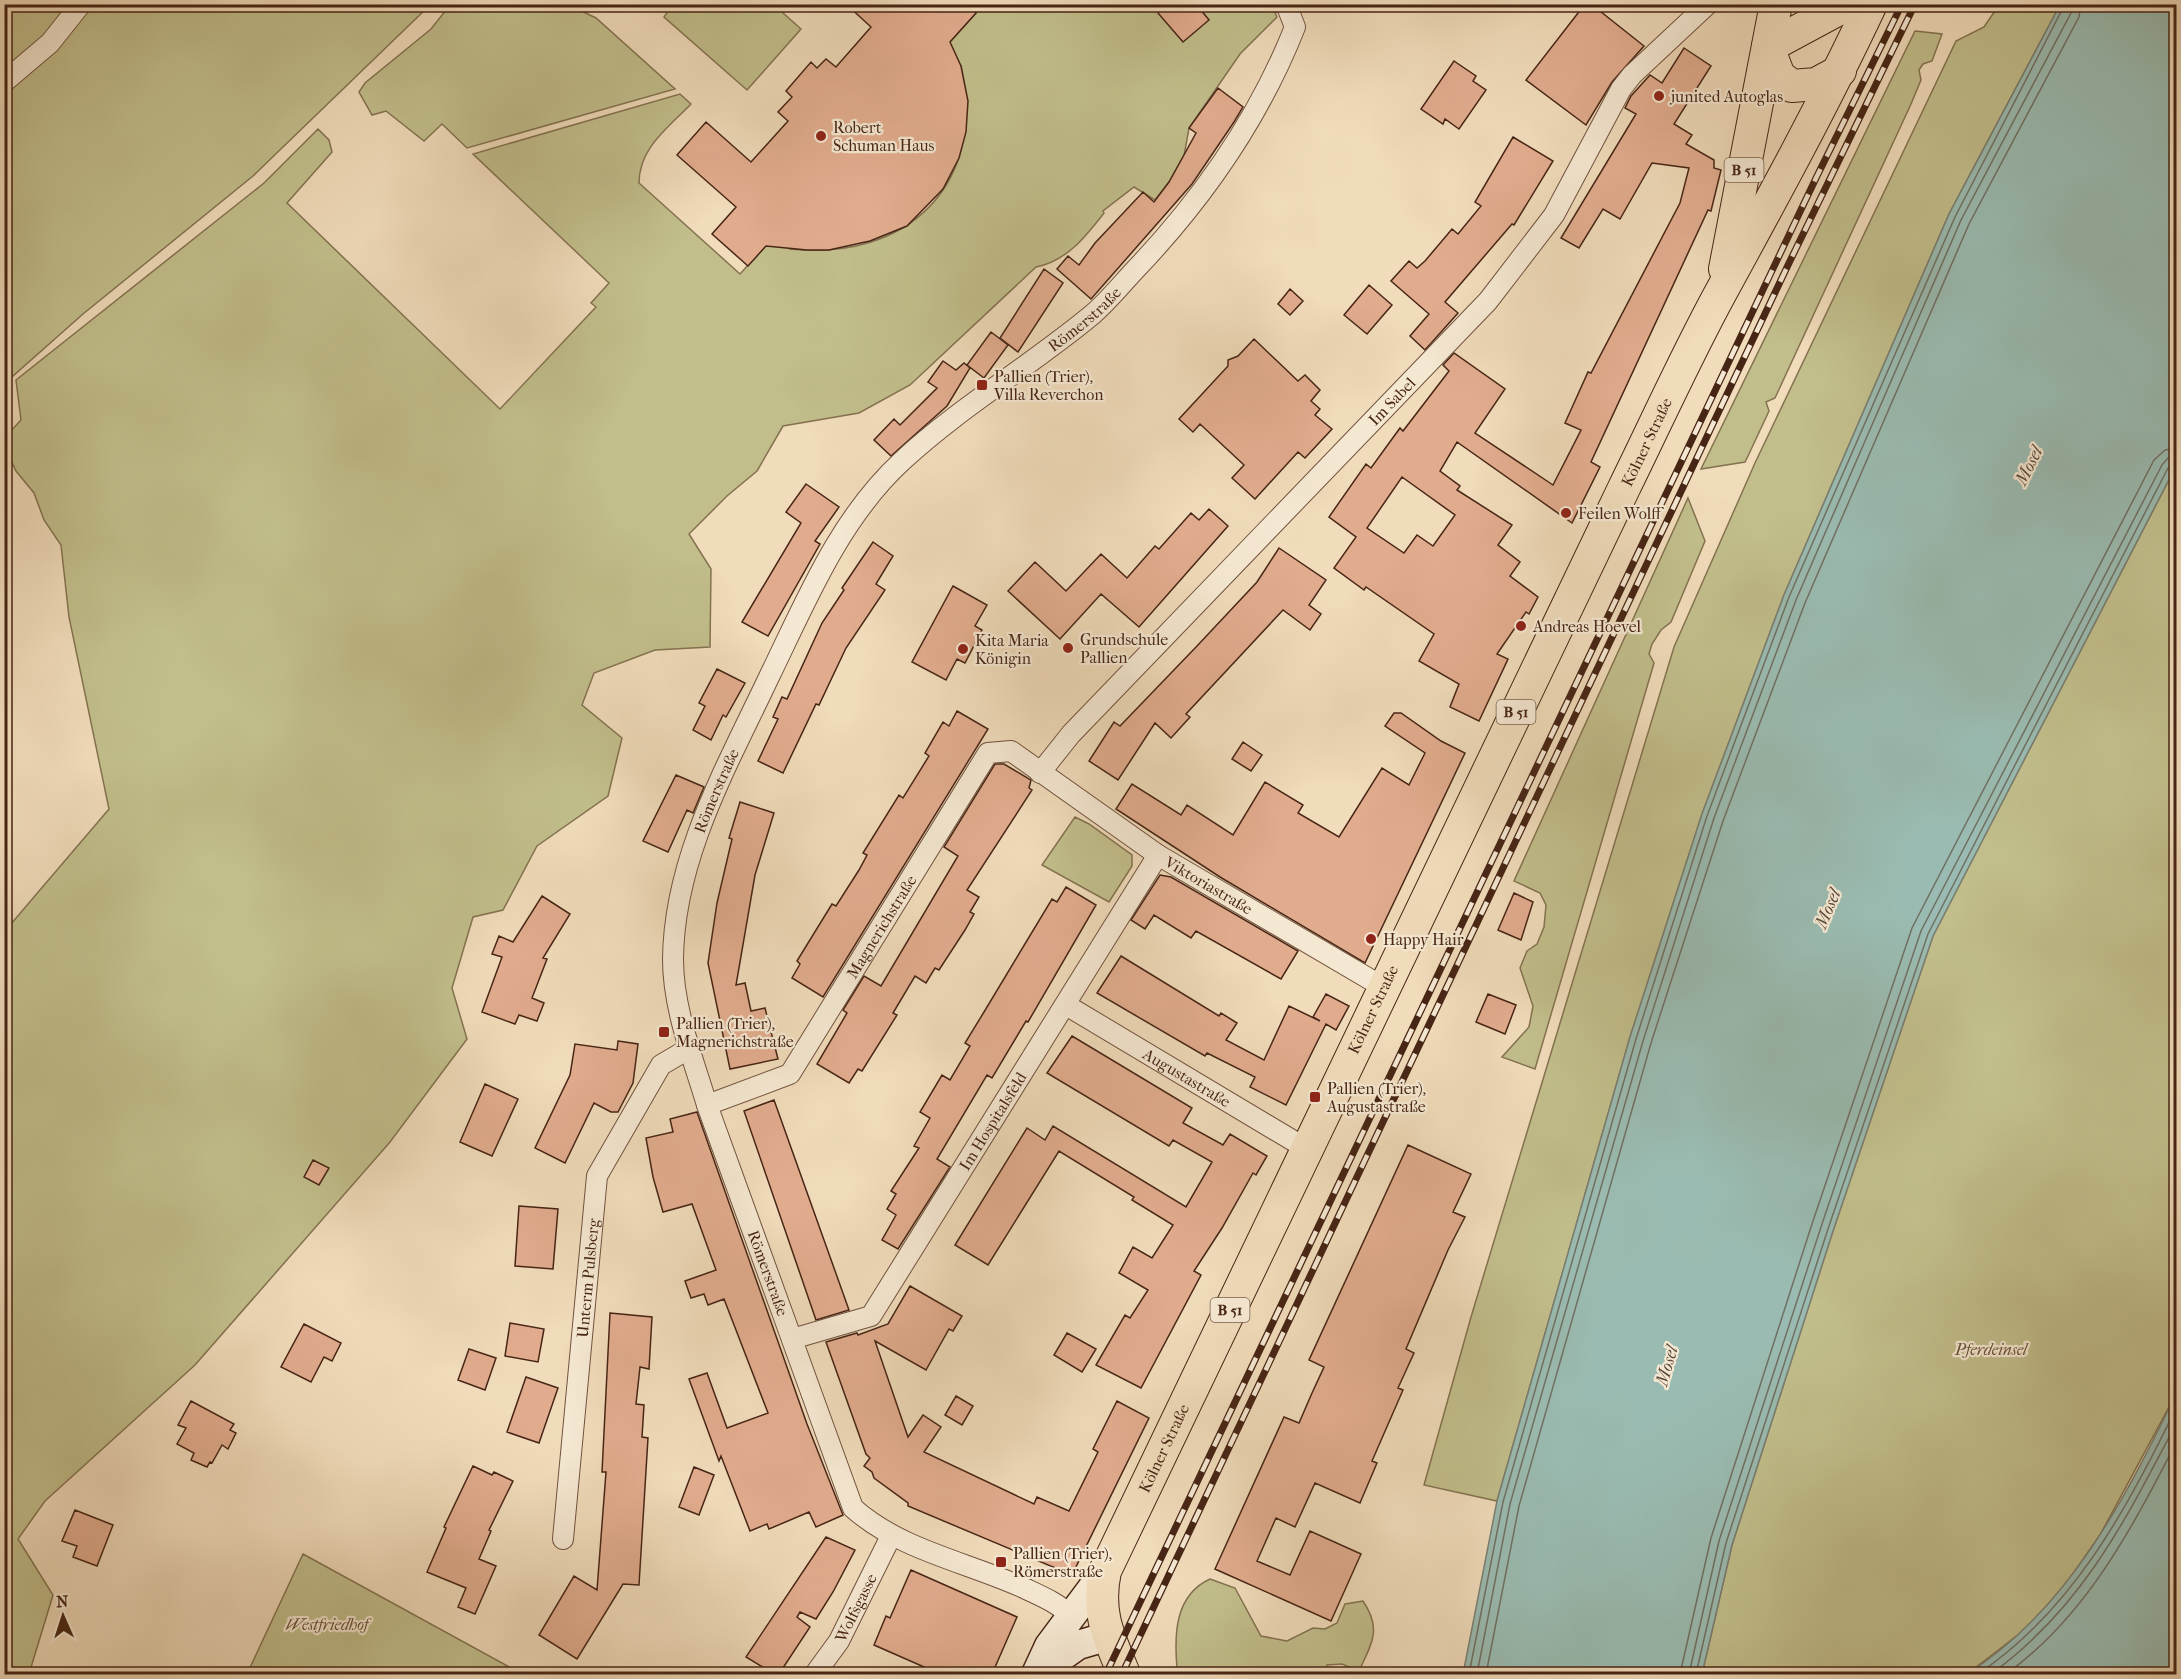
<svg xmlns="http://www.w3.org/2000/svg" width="2181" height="1679" font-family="'IM FELL French Canon',serif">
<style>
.green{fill:#c1be8b;stroke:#847250;stroke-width:1.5;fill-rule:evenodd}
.water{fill:#9abbb1;stroke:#797f73;stroke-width:1.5}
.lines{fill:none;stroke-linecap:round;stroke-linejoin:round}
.shore{stroke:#707063;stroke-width:1.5}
.building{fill:#e1ac8e;stroke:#472515;stroke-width:1.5;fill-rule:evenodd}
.street-casing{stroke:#71523e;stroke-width:22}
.secondary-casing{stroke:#472515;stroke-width:31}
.primary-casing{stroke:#472515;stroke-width:34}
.street{stroke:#f5e8d2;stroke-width:20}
.secondary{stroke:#f5e8d2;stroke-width:28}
.primary{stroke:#f0dbba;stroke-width:32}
.rail-casing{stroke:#472515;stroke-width:7}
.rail{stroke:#f5e8d2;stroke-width:4.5;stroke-dasharray:14;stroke-linecap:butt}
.poi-dot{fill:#8f2418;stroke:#f5e8d2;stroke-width:2}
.labels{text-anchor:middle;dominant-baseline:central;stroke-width:4.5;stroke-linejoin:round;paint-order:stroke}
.shield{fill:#f5e8d2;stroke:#7b604e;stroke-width:1.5}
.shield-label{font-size:15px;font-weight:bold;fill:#472515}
.poi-label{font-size:16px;fill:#472515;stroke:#f5e8d2;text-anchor:start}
.street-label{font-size:16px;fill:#472515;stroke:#f5e8d2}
.park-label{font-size:16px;font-style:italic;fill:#664b32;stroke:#f5e8d2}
.water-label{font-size:18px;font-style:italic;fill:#5c4a3c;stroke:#f5e8d2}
</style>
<rect width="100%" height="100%" fill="#f0dbba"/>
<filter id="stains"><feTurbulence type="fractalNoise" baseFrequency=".00333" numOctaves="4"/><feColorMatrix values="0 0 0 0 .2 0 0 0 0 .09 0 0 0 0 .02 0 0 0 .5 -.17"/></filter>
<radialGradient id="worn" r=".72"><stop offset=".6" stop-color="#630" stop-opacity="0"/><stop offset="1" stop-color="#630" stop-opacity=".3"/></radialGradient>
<path class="green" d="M5 5H430L253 176 83 314 5 383Z
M450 5H569L596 18 675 89 467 148 442 124 424 141 386 111 372 115 359 92 365 83 431 29Z
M672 5H774L801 29 747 90 664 17Z
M967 5H1272L1277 17 1240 54 1189 128 1184 156 1169 182 1155 200 1134 187 1103 211 1104 213C1086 236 1067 261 1036 267L910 385 859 413 783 426 757 471 727 496 689 534 711 569 710 647 655 650 594 673 582 705 622 738 608 796 537 846 503 910 473 917 452 988 467 1039 390 1142 195 1365 45 1501 18 1539 53 1595 29 1674H5V931L109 809 69 617 61 545 44 520 34 493 16 471 8 454 7 435 21 420 16 380 264 183 318 129 329 140 332 152 287 203 500 409 596 307 591 303 609 283 473 154 680 94 691 104C668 128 639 148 639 183L740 274 976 13ZM961 66C987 185 908 261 790 249Z
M1999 5H2060L1949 214 1784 595 1702 814 1630 1037 1497 1501 1424 1485 1471 1317 1674 647 1755 463 1956 41 1984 27Z
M1915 31 1942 34 1932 61 1923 64 1919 70 1921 80 1911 104 1775 398 1766 402 1769 411 1748 456 1745 462 1701 469Z
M2176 466V1394L2100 1535 2068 1581 2031 1625 1967 1674H1702L1732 1545 1833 1231 1933 936Z
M1688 498 1705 541 1671 622 1661 630 1652 644 1649 654 1654 663 1535 1069 1502 1057 1529 1027 1533 1006 1520 968 1527 951 1537 944 1544 927 1546 905 1540 893 1514 881Z
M1075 817 1089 824 1132 855V866L1109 902 1042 865Z
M303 1554 522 1674H247Z
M1210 1579 1235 1588 1261 1636 1287 1641 1313 1628 1325 1629 1337 1623 1345 1604 1363 1601C1382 1629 1372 1643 1359 1671L1342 1664 1327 1665 1324 1674H1189L1177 1668C1174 1634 1175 1595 1210 1579Z"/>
<path class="water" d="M2060 5H2176V466L1933 936 1833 1231 1732 1545 1702 1674H1463L1497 1501 1630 1037 1702 814 1784 595 1949 214Z
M2176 1394V1674H1967C2068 1610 2125 1499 2176 1394Z"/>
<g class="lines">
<path class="shore" d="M1469 1674 1503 1502 1636 1039 1707 816 1789 597 1955 217 2065 4
M1477 1674 1510 1504 1643 1041 1714 818 1796 600 1961 220 2071 13 2072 4
M1486 1674 1519 1506 1651 1043 1723 821 1805 603 1969 224 2079 17 2081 4
M1680 1674 1711 1538 1812 1224 1912 928 2154 460 2165 450 2176 448
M1689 1674 1719 1541 1821 1227 1921 931 2162 465 2168 458 2176 457
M1696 1674 1726 1543 1828 1229 1928 934 2168 468 2176 464
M1978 1674C2072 1611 2128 1508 2176 1408
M1991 1674C2082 1608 2125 1521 2176 1424
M2006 1674C2086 1617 2132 1528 2176 1443"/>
</g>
<path class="building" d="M846 4H967L976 13 950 42 961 66 968 101 966 132 959 158 943 189 907 226 870 241 829 250H807L766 246 748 266 712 234 736 207 677 155 706 122 751 162 788 121 778 112 792 97 786 91 811 62 817 68 826 59 836 67 871 27Z
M1168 4H1196L1209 20 1183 42 1158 13Z
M1585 4H1591L1644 46 1612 82 1586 125 1526 80Z
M1684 48 1711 66 1674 124 1692 135 1686 144 1714 160V168L1721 170 1711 211 1708 210 1591 462 1600 467 1572 523 1457 442 1440 471 1460 486 1457 490 1512 525 1498 545 1520 562 1510 576 1538 597 1529 614 1526 612 1497 654 1508 659 1479 721 1450 707 1459 684 1419 661 1434 634 1366 587 1364 590 1334 568 1356 537 1329 517 1366 464 1371 468 1400 428 1403 431 1449 371 1443 365 1454 353 1505 389 1475 433 1553 485 1581 430 1565 423 1588 372 1591 373 1680 203 1689 168 1652 163 1620 219 1603 209 1579 248 1561 238 1636 114 1625 108 1631 96 1650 75 1662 83ZM1402 477 1455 515 1433 546 1417 535 1404 553 1367 528Z
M1454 61 1476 76 1473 81 1486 90 1459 129 1445 119 1443 124 1421 109Z
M1218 88 1243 107 1234 122 1192 184 1091 299 1057 269 1068 256 1079 265 1095 243 1143 192 1154 202 1169 182 1196 133 1189 128Z
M1513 137 1553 161 1514 225 1512 224 1445 302 1458 313 1425 350 1410 336 1429 314 1391 281 1409 261 1417 268 1425 261 1452 229 1458 234 1481 206 1475 202Z
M1044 269 1063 283 1018 352 1000 338Z
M1369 285 1392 305 1367 334 1344 315Z
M1290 289 1303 301 1290 315 1278 304Z
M991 332 1008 345 984 378 967 365Z
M1254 339 1298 381 1305 375 1320 390 1311 401 1320 409 1315 415 1332 429 1305 458 1298 452 1255 499 1232 478 1244 465 1200 424 1193 432 1179 419 1228 366V360L1238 356Z
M943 361 956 370 964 363 970 368 947 406 891 456 874 440 894 419 900 425 937 388 928 382Z
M806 484 839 507 815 541 820 544 768 636 742 622 801 523 786 512Z
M1209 509 1228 526 1139 627 1101 594 1060 639 1008 591 1035 562 1066 591 1101 554 1127 578 1155 546 1159 549 1191 513 1199 520Z
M873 542 893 556 876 584 885 590 846 648 819 705 816 704 783 773 758 761 778 719 773 717 782 697 787 699 822 623 844 590 842 588Z
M1279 548 1326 580 1309 605 1321 614 1310 630 1283 610 1186 714 1190 717 1171 738 1155 723 1118 780 1089 761 1114 722 1120 726 1197 646 1257 582Z
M953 586 987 605 975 626 982 630 965 663 957 659 946 680 912 662Z
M717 669 745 683 726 717 723 715 711 740 693 730 705 706 699 703Z
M957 711 988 729 823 997 792 978 800 964 797 961 832 904 836 906 859 870 867 855 863 853 899 795 903 798 929 756 925 753 943 722 949 726Z
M1394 713H1401L1441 741 1465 753 1365 963 1220 877 1116 809 1132 784 1181 815 1187 805 1233 835 1265 782 1303 805 1298 813 1339 837 1382 768 1409 785 1425 753 1385 726Z
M1243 742 1262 755 1251 771 1232 759Z
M995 764H1004L1031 780 1029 788 1032 790 967 890 979 897 970 912 974 914 965 930 939 970 935 968 926 983 915 976 893 1013 897 1015 862 1071 858 1069 849 1083 817 1064 847 1013 843 1010 864 976 881 986 958 856 944 847Z
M676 775 704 787 693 813 687 810 668 852 643 841Z
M740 802 774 813 755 875 736 985 745 983 751 1011 765 1008 778 1059 730 1069 708 963 717 903 732 839 729 838Z
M1160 875 1171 877 1298 951 1281 979 1196 931 1191 938 1154 915 1145 929 1131 920Z
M1066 887 1096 905 1028 1022 1026 1021 992 1078 987 1075 937 1159 950 1167 898 1249 882 1240 896 1215 887 1209 896 1194 891 1191 919 1148 914 1146 930 1118 920 1112 942 1075 950 1080 970 1046 965 1043 984 1012 1052 899 1057 902Z
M1514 893 1533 902 1521 940 1498 930Z
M542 896 570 914 543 958 547 959 532 998 544 1003 537 1021 519 1015 515 1024 482 1012 502 957 492 954 499 936 513 942Z
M1121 956 1219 1016 1221 1013 1237 1023 1226 1040 1264 1060 1289 1006 1320 1021 1313 1017 1326 994 1349 1006 1336 1030 1326 1024 1286 1105 1250 1087 1255 1077 1207 1053 1205 1056 1097 993Z
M1488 994 1516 1005 1505 1034 1476 1022Z
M1072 1036 1192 1108 1183 1123 1223 1145 1230 1134 1267 1156 1256 1175 1253 1173 1222 1228 1194 1271 1201 1275 1141 1388 1096 1365 1125 1315 1130 1318 1148 1290 1119 1273 1133 1247 1152 1258 1173 1225 1132 1200 1134 1197 1059 1151 988 1265 955 1245 1027 1128 1045 1140 1053 1126 1186 1207 1212 1162 1173 1140 1169 1146 1047 1073Z
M618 1041 638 1044 633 1083 618 1112H611L594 1103 565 1163 535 1148 570 1075 575 1044 617 1050Z
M485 1084 518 1099 492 1156 460 1142Z
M774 1100 849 1310 816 1320 744 1111Z
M697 1112 807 1424 843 1515 816 1527 809 1512 769 1529 767 1524 750 1531 721 1456 719 1461 689 1379 707 1373 727 1428 768 1413 724 1299 708 1305 704 1294 691 1298 685 1281 716 1270 692 1204 663 1212 653 1177 646 1138 673 1132 670 1119Z
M1408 1145 1471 1174 1453 1212 1465 1217 1448 1250 1406 1349 1414 1353 1398 1388 1403 1390 1372 1461 1377 1463 1360 1503 1315 1483 1295 1527 1276 1518 1257 1561 1290 1575 1310 1531 1361 1554 1331 1621 1215 1569 1284 1417 1299 1423 1312 1393 1324 1367 1309 1360Z
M313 1160 329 1168 319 1185 304 1177Z
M519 1206 558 1209 553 1269 515 1266Z
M910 1286 962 1316 953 1331 949 1329 926 1370 875 1341 908 1437 923 1415 941 1427 924 1452 1034 1504 1037 1497 1069 1511 1098 1452 1093 1449 1117 1401 1149 1418 1072 1575 908 1506V1503L874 1478 872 1472 864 1466 870 1458 866 1454 826 1342 857 1333 858 1335 888 1324Z
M610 1313 652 1317 649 1369 640 1367 636 1404 644 1405 642 1437 648 1438 639 1585 623 1584 577 1659 539 1635 574 1576 597 1590 606 1472H602Z
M510 1323 544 1329 538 1362 505 1356Z
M304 1324 341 1343 332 1361 324 1357 311 1382 281 1367Z
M1067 1333 1096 1349 1082 1372 1054 1355Z
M469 1349 496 1358 485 1390 458 1380Z
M526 1377 558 1388 539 1443 507 1432Z
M956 1396 973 1406 962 1425 945 1415Z
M191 1401 234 1424 230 1430 236 1433 228 1449 222 1445 212 1463 210 1462 207 1467 191 1460 194 1453 177 1444 186 1428 178 1425Z
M473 1466 492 1475 494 1472 513 1481 489 1530 491 1531 479 1559 496 1566 475 1614 458 1607 466 1588 427 1572 446 1528 444 1527Z
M694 1467 714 1475 699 1515 679 1507Z
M75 1510 113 1525 97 1566 73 1557 77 1546 62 1541Z
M826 1537 855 1550 833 1592 816 1619 800 1612 797 1617 810 1627 779 1674H774L746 1657Z
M911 1570 1017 1617 992 1674H940L874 1645 886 1616 890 1618Z"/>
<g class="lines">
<g class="street-casing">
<g id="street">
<path d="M4 82 50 43 81 4"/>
<path id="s1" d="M1040 773 1071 734 1488 301 1554 215 1621 89 1632 75 1708 4"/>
<path id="s2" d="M1066 1005 1307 1149"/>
<path id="s3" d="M707 1105 790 1074 988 753 1011 751 1158 855 1383 987"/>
<path id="s4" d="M792 1339 871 1316 1158 855"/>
<path id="s5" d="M563 1539 597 1176 661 1065 690 1048"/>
<path id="s6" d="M1071 1616C1058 1603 1041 1596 1024 1588 967 1562 900 1550 853 1508L707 1105C693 1058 673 1009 673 959 674 858 727 766 769 677 806 601 839 519 902 461 961 406 1032 365 1093 314 1108 301 1121 285 1134 271 1202 200 1259 118 1295 27L1286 4"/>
<path id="s7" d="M815 1674 839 1641 891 1536"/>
</g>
</g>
<g class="secondary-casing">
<path id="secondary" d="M1040 1672 1078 1645 1109 1636
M1036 1674 1049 1646 1105 1571"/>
</g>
<g class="primary-casing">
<g id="primary">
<path d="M1768 47 1779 76 1792 86 1816 84 1840 71"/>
<path d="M1768 47 1848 4"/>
<path d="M1725 269 1776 4"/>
<path id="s8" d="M1124 1674C1109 1637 1096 1613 1105 1571 1277 1210 1448 848 1624 488 1656 423 1686 356 1721 292 1773 197 1825 102 1871 4"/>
</g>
</g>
<use href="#street" class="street"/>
<use href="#secondary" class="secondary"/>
<use href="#primary" class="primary"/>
<g class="rail-casing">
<path id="rail" d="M1106 1674 1817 176 1902 4
M1122 1674 1789 263 1915 4"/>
</g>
<use href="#rail" class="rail"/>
</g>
<g class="poi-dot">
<circle cx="1659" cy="96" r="6"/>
<circle cx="821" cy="136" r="6"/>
<rect x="976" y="379" width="12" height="12" rx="3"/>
<circle cx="1566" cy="513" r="6"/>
<circle cx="1521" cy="626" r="6"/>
<circle cx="1068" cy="648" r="6"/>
<circle cx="963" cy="649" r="6"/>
<circle cx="1371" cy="939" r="6"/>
<rect x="658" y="1026" width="12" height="12" rx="3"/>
<rect x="1309" y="1091" width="12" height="12" rx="3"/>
<rect x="995" y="1556" width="12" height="12" rx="3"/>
</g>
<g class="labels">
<g class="shield">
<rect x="1724.5" y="158" width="39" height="24" rx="4.5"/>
<rect x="1496.5" y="700" width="39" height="24" rx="4.5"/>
<rect x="1210.5" y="1298" width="39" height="24" rx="4.5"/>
</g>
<g class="shield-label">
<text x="1744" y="170">B 51</text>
<text x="1516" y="712">B 51</text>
<text x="1230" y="1310">B 51</text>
</g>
<g class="poi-label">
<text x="1671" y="96">junited Autoglas</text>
<text x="833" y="127">Robert<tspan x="833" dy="18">Schuman Haus</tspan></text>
<text x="994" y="376">Pallien (Trier),<tspan x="994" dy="18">Villa Reverchon</tspan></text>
<text x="1578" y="513">Feilen Wolff</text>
<text x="1533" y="626">Andreas Hoevel</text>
<text x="1080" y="639">Grundschule<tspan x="1080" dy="18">Pallien</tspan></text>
<text x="975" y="640">Kita Maria<tspan x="975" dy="18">Königin</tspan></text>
<text x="1383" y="939">Happy Hair</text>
<text x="676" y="1023">Pallien (Trier),<tspan x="676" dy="18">Magnerichstraße</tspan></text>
<text x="1327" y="1088">Pallien (Trier),<tspan x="1327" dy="18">Augustastraße</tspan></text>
<text x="1013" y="1553">Pallien (Trier),<tspan x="1013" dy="18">Römerstraße</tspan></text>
</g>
<g class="street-label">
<text stroke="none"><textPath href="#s6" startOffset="1611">Römerstraße</textPath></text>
<text stroke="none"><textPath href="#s1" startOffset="512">Im Sabel</textPath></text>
<text stroke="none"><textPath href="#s8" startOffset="1359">Kölner Straße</textPath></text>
<text stroke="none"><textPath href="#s6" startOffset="999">Römerstraße</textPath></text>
<text stroke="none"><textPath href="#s3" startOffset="728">Viktoriastraße</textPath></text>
<text stroke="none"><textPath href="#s3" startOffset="262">Magnerichstraße</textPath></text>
<text stroke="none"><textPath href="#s8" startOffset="729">Kölner Straße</textPath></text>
<text stroke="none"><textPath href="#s2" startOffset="141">Augustastraße</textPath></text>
<text stroke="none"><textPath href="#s4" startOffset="312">Im Hospitalsfeld</textPath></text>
<text transform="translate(768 1273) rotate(70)">Römerstraße</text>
<text stroke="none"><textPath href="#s5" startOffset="262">Unterm Pulsberg</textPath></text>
<text stroke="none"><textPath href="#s8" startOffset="243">Kölner Straße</textPath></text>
<text stroke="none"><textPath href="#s7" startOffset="78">Wolfsgasse</textPath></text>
</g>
<g class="park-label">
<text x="1991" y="1349">Pferdeinsel</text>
<text x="327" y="1624">Westfriedhof</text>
</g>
<g class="water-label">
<text transform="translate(2029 466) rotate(-64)">Mosel</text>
<text transform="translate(1828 909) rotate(-67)">Mosel</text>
<text transform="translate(1667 1366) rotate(-74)">Mosel</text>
</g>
</g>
<rect width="2181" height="1679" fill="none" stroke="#f0dbba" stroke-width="24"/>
<rect x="6" y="6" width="2169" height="1667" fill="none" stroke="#472515" stroke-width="3"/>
<rect x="12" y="12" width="2157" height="1655" fill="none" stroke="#472515" stroke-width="1.5"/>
<g transform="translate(63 1616) rotate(357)" stroke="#f5e8d2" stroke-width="4.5" paint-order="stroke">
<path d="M0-4.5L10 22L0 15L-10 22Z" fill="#472515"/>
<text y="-9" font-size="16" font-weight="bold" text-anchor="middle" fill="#472515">N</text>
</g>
<rect width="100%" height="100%" filter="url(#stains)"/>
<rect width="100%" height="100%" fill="url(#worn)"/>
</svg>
